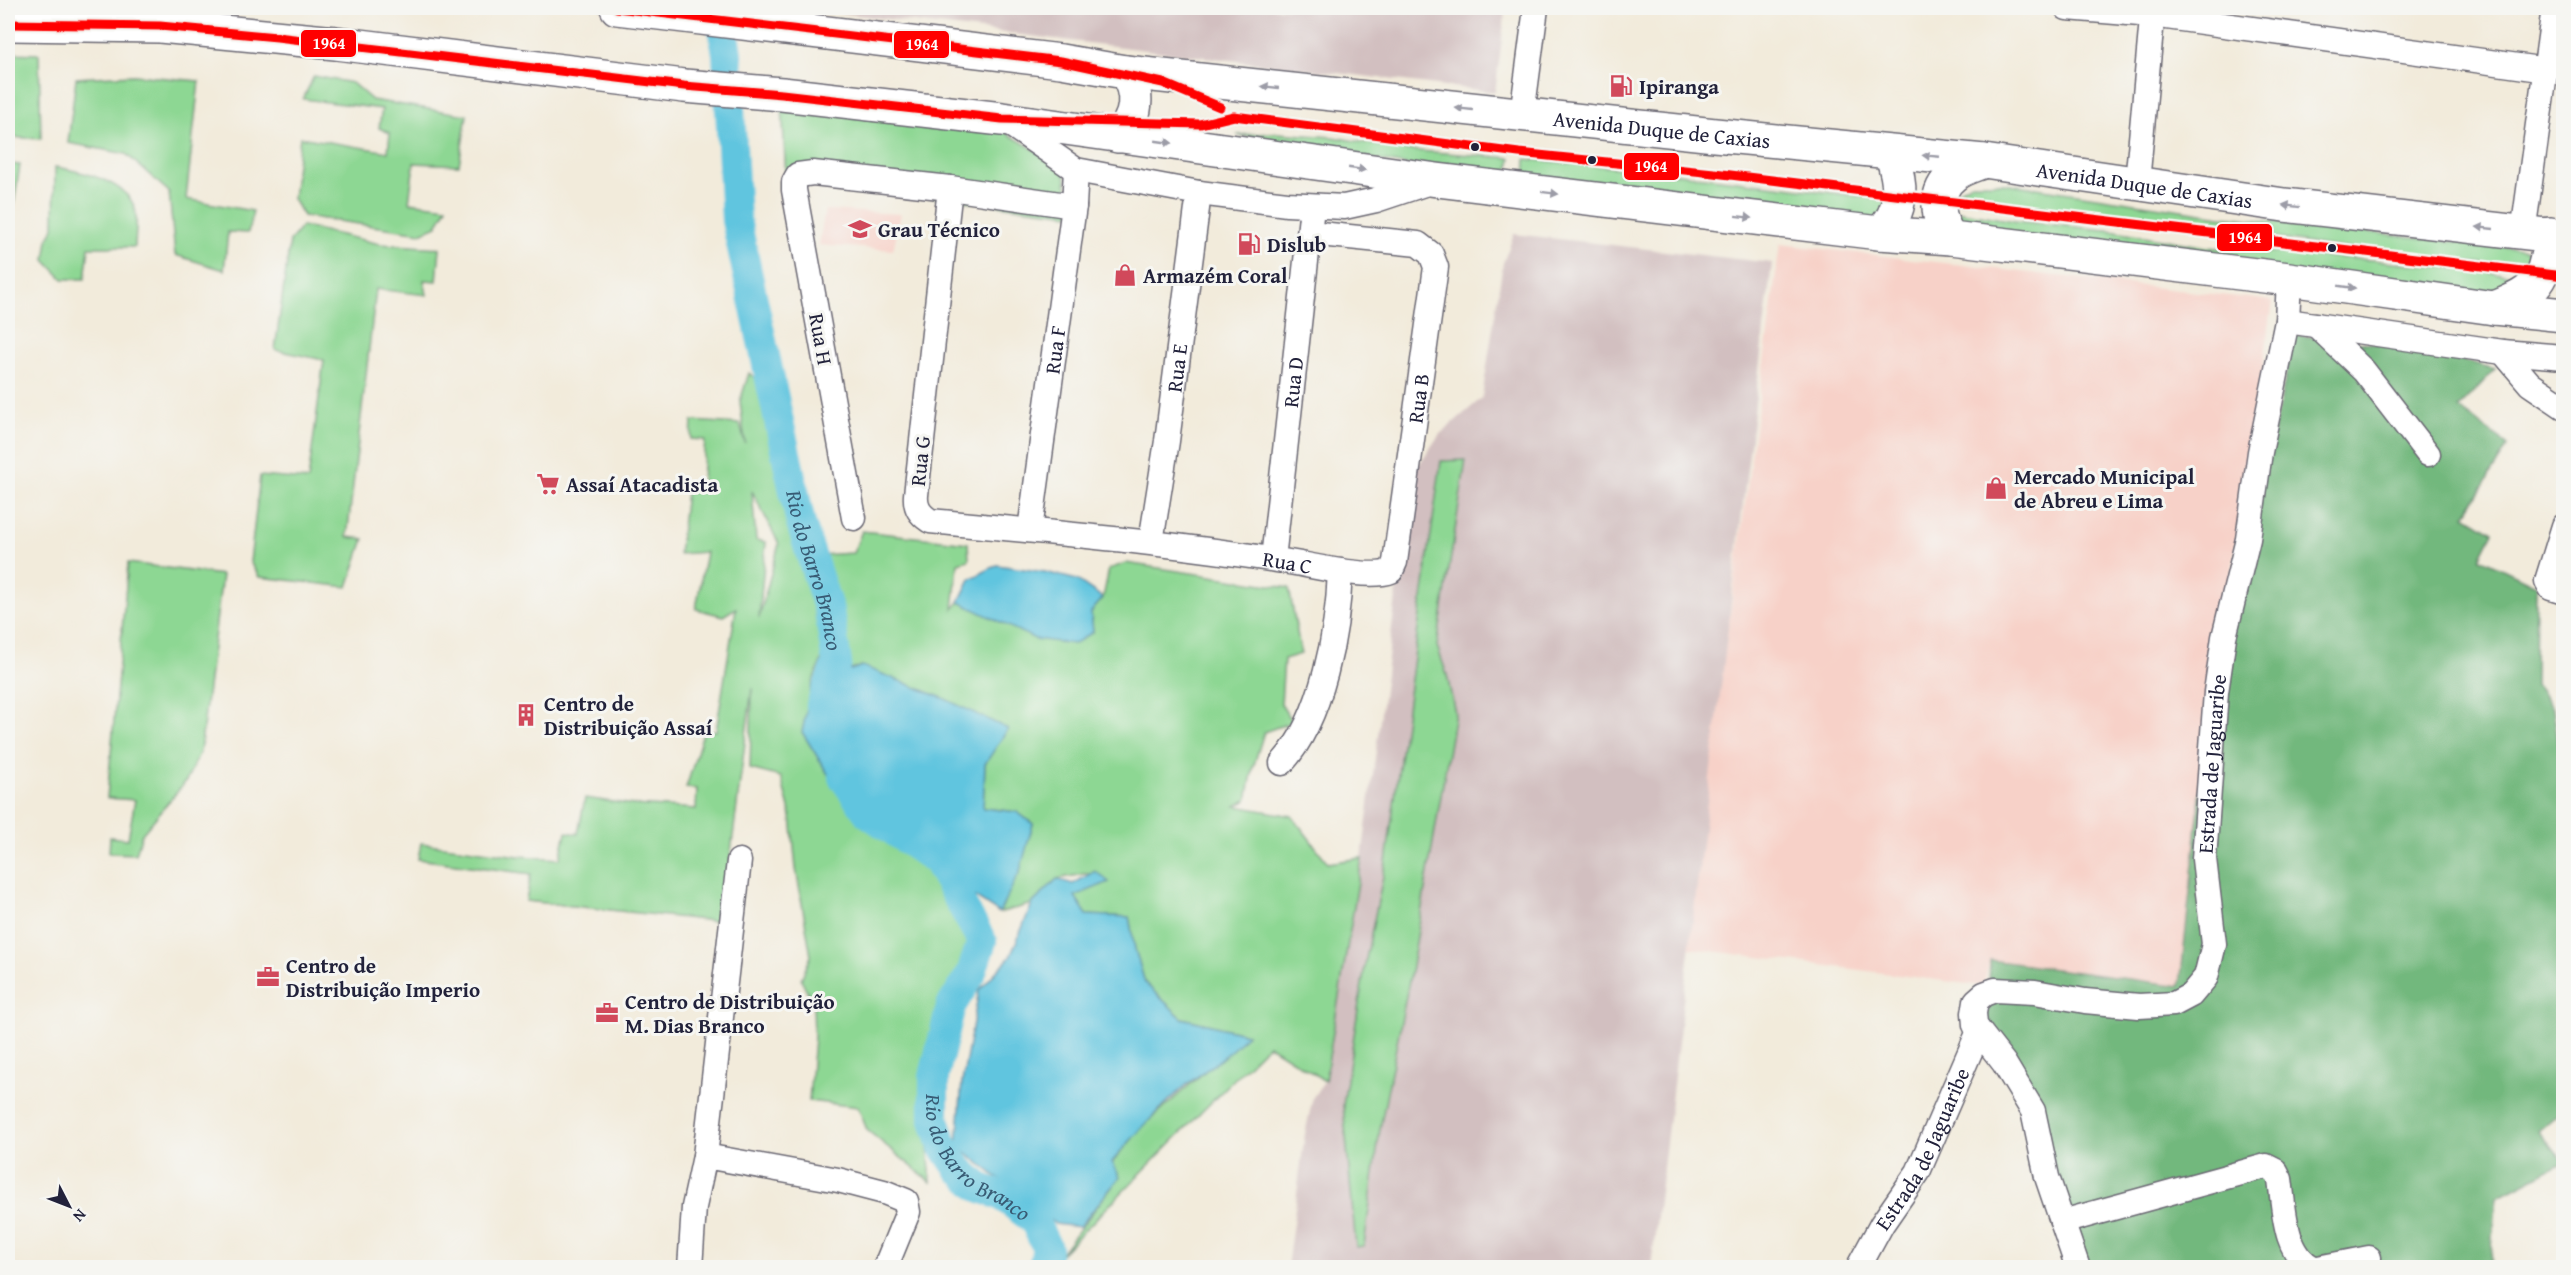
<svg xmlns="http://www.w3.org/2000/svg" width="2571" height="1275" font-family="'Gentium Book Plus',serif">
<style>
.built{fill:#f7d1c8}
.industrial{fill:#d2bfc0}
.green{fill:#8dd793;stroke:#587c67;stroke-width:1.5;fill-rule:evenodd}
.forest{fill:#72b87d;stroke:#4a6d5c;stroke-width:1.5}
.water{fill:#61c5df;stroke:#42748d;stroke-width:1.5}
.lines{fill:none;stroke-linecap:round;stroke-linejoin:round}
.river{stroke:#61c5df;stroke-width:30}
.minor-casing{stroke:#6b6873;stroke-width:27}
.highway-casing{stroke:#6b6873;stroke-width:36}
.minor{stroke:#fff;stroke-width:24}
.highway{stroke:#fff;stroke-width:33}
.bus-1-casing{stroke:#f6f6f2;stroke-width:14}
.bus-1{stroke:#f00;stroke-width:9}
.oneway{fill:#9c9ca7}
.bus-dot{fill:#22223b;stroke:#f6f6f2;stroke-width:2}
.labels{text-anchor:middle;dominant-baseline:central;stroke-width:6;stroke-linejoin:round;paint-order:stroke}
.poi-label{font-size:21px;font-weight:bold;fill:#22223b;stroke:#f6f6f2;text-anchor:start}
.street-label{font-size:21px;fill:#22223b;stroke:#f6f6f2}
.water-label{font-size:22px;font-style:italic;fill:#385b74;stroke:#f6f6f2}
.line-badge{stroke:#f6f6f2;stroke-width:2}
.badge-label{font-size:16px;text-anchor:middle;font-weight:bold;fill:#fff}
</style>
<rect width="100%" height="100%" fill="#f6f6f2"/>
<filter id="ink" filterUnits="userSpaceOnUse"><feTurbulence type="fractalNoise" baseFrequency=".0167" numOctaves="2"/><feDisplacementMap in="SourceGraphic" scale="12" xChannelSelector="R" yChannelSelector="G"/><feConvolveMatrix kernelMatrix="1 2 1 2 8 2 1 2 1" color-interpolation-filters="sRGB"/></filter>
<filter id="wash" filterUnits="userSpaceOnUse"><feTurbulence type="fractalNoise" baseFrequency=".008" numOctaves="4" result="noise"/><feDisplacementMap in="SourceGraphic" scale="24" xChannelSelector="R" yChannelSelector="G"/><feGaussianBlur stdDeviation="1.35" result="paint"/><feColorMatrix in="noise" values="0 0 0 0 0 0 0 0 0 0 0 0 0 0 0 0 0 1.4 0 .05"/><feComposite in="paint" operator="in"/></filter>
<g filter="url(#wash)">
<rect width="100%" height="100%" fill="#f2ebdb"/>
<path class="built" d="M825 210 901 214 893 250 819 245Z
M1780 244 2273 301 2207 731 2180 986 1990 960 1983 986 1689 948 1723 667Z"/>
<path class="industrial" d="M799 8H1506L1495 92Z
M1514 234 1772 263 1651 1267 1287 1268 1305 1134 1313 1097 1325 1080 1362 858 1412 474 1440 434 1482 398 1503 263Z"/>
<path class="green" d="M8 53 39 54 41 139 8 137Z
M134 75 199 81 186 199 253 211 248 233 228 232 224 270 175 255 169 192 126 154 68 143 76 78Z
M314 76 352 83 372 100 467 115 459 165 414 163 409 202 447 207 437 226 421 233 303 216 293 199 300 137 388 152 390 133 379 128 382 109 303 99Z
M782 104 1003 131 1064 167 1071 214 786 179Z
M1277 133 1333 137 1406 150 1511 158 1506 183 1237 135Z
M1526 159 1671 173 1890 200 1877 222 1525 186Z
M8 164 20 165 12 216H8Z
M55 167C80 171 127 181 135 209 138 220 135 236 135 247H89L85 279H63L45 260 48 240 54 228Z
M1971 183H2003L2221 216 2522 249 2534 255 2533 267 2419 259 2107 214 1947 197Z
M1945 209 2015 221 2116 231 2206 247 2384 261 2520 276 2509 299 1954 234Z
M302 226 380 244 440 248 437 281 424 280 427 295 376 289 347 537 364 539 348 587 259 577 250 562 260 476 308 480 324 360 275 350 290 241Z
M749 373 764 386 824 654 812 684 828 774 941 875 976 930 933 1023 923 1087 931 1182 867 1130 858 1107 809 1101 814 1037 813 1003 801 979 811 956 796 869 791 816 781 777 750 769 752 688 722 922 526 901 531 874 418 859 421 843 519 856 560 859 566 832 578 834 585 798 634 805 696 809 697 789 686 788 704 730 716 731 736 608 723 616 696 609 706 552 679 554 686 492H701L705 440 691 439 692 421 740 424 745 443 740 401ZM752 491 779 544 759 618 766 542 756 540Z
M1466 460 1437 646 1447 675 1455 713 1412 966 1380 1129 1364 1246 1356 1247 1343 1105 1366 959 1386 862 1441 461Z
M862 531 968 543 969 560 958 563 953 609 959 602 982 612 1093 632 1091 612 1103 598 1109 569 1126 563 1289 588 1301 654 1284 659 1281 704 1292 722 1264 732 1253 768 1247 800 1236 806 1292 816 1328 863 1362 858 1325 1081 1268 1045 1058 1257 1119 1178 1112 1163 1141 1128 1247 1034 1182 1018 1145 983 1135 949 1129 917 1087 915 1074 896 1095 872 1057 879 1032 904 999 913 1033 824 1017 812 983 808 985 764 862 666 833 675 837 663 820 555 853 553Z
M128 563 222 575 200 752 186 781 142 834 136 854 109 853 110 837 128 839 135 800 107 798Z"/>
<path class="forest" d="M2295 335 2416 348 2495 369 2459 408 2508 446 2465 515 2493 532 2480 558 2536 585 2535 684 2553 708 2559 747 2560 775 2564 776 2563 1110 2538 1131 2564 1162 2497 1197 2490 1267H2079L2037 1121 1976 1027 1988 1013 1990 960 2180 986 2207 731Z"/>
<path class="water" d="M997 565 1045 572 1077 580 1103 598 1091 612 1093 632 1074 644 1035 639 959 602 970 579Z
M862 666 943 698 1008 729 985 764 983 808 1017 812 1033 824 1020 871 999 913 920 861 828 774 802 732 812 684Z
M1095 871 1109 882 1075 896 1087 915 1129 917 1135 949 1145 983 1182 1018 1247 1034C1229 1057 1205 1069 1183 1088 1157 1110 1134 1136 1112 1162L1120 1177 1079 1227 1055 1224 957 1145 962 1082 979 990 1010 957 1032 904 1057 879 1073 884Z"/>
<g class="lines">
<g class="river">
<path id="s1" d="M720 8 727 54 736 220 801 524 829 611 837 663 821 705 822 715"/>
<path id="s2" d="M843 777 868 813 937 861 982 941 971 974 951 1006 934 1076V1117L943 1146 960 1170 979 1187 1002 1196 1034 1220 1047 1248 1043 1268"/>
</g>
</g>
</g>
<g filter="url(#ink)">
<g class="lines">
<g class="minor-casing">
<g id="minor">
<path d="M2067 8 2152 15 2547 70"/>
<path d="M1522 115 1536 8"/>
<path d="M1004 120 1076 170 1199 193 1287 204 1344 207 1376 200 1433 181"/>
<path d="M2137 183 2153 8"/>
<path id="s3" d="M950 188 916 495C915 508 920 514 930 521 1054 533 1178 543 1301 564 1322 568 1373 579 1391 571L1395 562 1436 267 1431 254 1418 244 1310 233"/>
<path d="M2523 233 2554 8"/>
<path d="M2287 321 2503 352 2564 357"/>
<path d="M2316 325 2364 371 2428 454"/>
<path d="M2503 352 2530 384 2564 407"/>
<path d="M854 518 794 190V182L798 175 813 173 950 188 1074 206"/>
<path d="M2564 526 2547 581 2551 588 2564 592"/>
<path id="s4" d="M1030 530 1074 206 1076 170"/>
<path id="s5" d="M1151 542 1167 441 1199 193"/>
<path id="s6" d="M1273 559 1311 216"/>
<path d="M1282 763C1323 718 1338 630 1340 571"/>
<path d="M705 1156 739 861"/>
<path d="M2062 1222 2266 1166 2276 1171 2280 1179C2284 1207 2284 1255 2314 1268"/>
<path d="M690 1268 694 1207 705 1156 838 1180 884 1192 906 1201 908 1212 885 1268"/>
<path id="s7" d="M1858 1268 1882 1224 1918 1172 1979 1031"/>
<path id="s8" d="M2078 1268 2047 1177 2033 1111 2004 1063 1979 1031 1975 1025 1974 1013 1976 1001 1984 994 1995 990 2035 992 2085 1001 2139 1006 2174 1004 2191 995 2206 977 2214 944 2204 859 2216 692 2224 637 2248 539 2260 452 2287 321 2289 279"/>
<path d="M2318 1268 2369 1258"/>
</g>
</g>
<g class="highway-casing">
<g id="highway">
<path id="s9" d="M617 8 1061 61 1125 72 1715 135 1984 161 2284 205 2564 237"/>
<path d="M8 24 160 26 336 43 684 86 782 94 1002 119 1437 180 1879 233 1951 238 2289 279 2494 308 2564 315"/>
<path d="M1118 136C1138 119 1140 92 1125 72"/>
<path d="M1879 233C1906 212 1901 181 1891 153"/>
<path d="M1951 238C1936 219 1933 191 1954 175 1962 168 1975 165 1984 161"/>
<path d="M2494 308C2538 291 2546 282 2550 234"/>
</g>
</g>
<use href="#minor" class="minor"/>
<use href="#highway" class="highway"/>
<g class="bus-1-casing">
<path id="bus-1" d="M617 8 1061 61 1163 83 1220 107
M8 24 160 26 277 37 684 86 782 94 1002 119 1200 124 1234 116 1519 153 1714 173 2564 276"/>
</g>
<use href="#bus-1" class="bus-1"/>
</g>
<defs><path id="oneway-solid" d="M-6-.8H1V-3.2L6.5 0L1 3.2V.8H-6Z" transform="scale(1.5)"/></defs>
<g class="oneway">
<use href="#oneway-solid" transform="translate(1270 87) rotate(-174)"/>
<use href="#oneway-solid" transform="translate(1464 109) rotate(-174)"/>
<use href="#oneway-solid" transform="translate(1164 142) rotate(8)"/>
<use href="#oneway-solid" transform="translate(1931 156) rotate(-175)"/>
<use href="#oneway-solid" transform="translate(1357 169) rotate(8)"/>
<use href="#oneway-solid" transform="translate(1550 193) rotate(7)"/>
<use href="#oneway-solid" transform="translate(2291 206) rotate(-173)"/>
<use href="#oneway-solid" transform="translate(1744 217) rotate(7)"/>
<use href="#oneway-solid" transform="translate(2485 228) rotate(-174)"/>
<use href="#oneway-solid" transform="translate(2347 287) rotate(8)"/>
</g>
</g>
<defs>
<g id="fuel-bare" transform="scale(1.8)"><path d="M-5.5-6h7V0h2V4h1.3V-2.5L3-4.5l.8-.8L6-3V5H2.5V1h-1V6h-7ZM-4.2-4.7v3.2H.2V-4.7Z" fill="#d1495b" stroke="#f6f6f2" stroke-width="2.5" paint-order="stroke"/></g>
<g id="university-bare" transform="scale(1.8)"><path d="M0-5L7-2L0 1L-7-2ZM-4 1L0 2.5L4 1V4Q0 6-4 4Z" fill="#d1495b" stroke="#f6f6f2" stroke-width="2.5" paint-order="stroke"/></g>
<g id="shop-bare" transform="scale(1.8)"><path d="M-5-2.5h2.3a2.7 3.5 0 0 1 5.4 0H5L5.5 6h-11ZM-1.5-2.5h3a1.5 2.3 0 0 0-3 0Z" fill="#d1495b" stroke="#f6f6f2" stroke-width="2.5" paint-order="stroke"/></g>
<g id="supermarket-bare" transform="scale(1.8)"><path d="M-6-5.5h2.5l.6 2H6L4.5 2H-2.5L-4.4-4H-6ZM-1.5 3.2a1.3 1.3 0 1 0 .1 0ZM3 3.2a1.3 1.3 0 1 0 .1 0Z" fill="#d1495b" stroke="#f6f6f2" stroke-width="2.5" paint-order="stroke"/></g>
<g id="building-bare" transform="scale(1.8)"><path d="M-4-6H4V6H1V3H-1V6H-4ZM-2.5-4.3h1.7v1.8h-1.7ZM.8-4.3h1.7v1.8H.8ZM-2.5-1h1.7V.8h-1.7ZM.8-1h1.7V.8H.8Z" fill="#d1495b" stroke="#f6f6f2" stroke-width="2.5" paint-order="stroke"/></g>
<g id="office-bare" transform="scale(1.8)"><path d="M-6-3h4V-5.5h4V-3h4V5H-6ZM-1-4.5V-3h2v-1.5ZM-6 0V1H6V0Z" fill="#d1495b" stroke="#f6f6f2" stroke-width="2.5" paint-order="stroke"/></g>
</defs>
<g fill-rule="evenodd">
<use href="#fuel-bare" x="1621" y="86"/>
<use href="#university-bare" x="860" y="229"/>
<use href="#fuel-bare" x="1249" y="244"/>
<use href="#shop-bare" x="1125" y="275"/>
<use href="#supermarket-bare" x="548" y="484"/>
<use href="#shop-bare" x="1996" y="488"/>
<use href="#building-bare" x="526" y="715"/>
<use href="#office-bare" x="268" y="977"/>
<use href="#office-bare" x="607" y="1013"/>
</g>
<g class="bus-dot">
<circle cx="1475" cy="147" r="5"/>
<circle cx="1592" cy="160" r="5"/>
<circle cx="2332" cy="248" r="5"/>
</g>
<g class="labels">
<g class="poi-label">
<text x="1639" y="86">Ipiranga</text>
<text x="878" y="229">Grau Técnico</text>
<text x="1267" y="244">Dislub</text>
<text x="1143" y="275">Armazém Coral</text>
<text x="2014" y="476">Mercado Municipal<tspan x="2014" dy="24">de Abreu e Lima</tspan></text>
<text x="566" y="484">Assaí Atacadista</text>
<text x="544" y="703">Centro de<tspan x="544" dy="24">Distribuição Assaí</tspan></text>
<text x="286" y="965">Centro de<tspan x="286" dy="24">Distribuição Imperio</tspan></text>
<text x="625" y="1001">Centro de Distribuição<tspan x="625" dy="24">M. Dias Branco</tspan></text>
</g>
<g class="street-label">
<text stroke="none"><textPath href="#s9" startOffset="1052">Avenida Duque de Caxias</textPath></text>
<text stroke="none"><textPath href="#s9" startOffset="1538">Avenida Duque de Caxias</textPath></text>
<text transform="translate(821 339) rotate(80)">Rua H</text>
<text stroke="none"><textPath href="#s4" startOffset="182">Rua F</textPath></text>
<text stroke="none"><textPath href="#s5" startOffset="176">Rua E</textPath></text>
<text stroke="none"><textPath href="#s6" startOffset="178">Rua D</textPath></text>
<text stroke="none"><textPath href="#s3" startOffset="980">Rua B</textPath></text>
<text transform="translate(920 461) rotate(-84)">Rua G</text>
<text stroke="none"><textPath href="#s3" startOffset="700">Rua C</textPath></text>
<text stroke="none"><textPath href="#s8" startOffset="752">Estrada de Jaguaribe</textPath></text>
<text stroke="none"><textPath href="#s7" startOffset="136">Estrada de Jaguaribe</textPath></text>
</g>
<g class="water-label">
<text stroke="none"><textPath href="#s1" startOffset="572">Rio do Barro Branco</textPath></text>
<text stroke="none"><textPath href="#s2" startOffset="465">Rio do Barro Branco</textPath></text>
</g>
</g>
<g class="line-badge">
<rect x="300" y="29" width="57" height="29" rx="6" fill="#f00"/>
<rect x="893" y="30" width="57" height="29" rx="6" fill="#f00"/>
<rect x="1623" y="152" width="57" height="29" rx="6" fill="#f00"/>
<rect x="2216" y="223" width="57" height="29" rx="6" fill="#f00"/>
</g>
<g class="badge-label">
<text x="329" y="49">1964</text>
<text x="922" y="50">1964</text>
<text x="1651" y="172">1964</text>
<text x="2245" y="243">1964</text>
</g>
<rect width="2571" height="1275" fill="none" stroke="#f6f6f2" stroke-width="30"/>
<g transform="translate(69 1206) rotate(132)" stroke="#f6f6f2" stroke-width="4.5" paint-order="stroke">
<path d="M0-4.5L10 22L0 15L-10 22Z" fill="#22223b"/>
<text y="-9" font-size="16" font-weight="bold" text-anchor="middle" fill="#22223b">N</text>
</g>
</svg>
